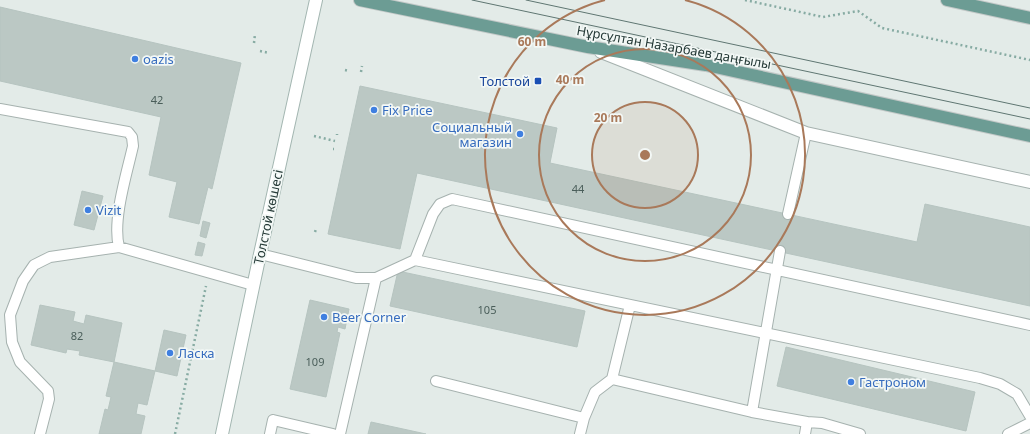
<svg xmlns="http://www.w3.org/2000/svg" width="1030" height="434" font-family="'Noto Sans',sans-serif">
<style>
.building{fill:#bbc8c4;stroke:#b6c4c0}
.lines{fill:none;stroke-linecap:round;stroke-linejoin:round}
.service-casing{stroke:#a6b2af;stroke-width:12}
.minor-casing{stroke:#a6b2af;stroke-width:14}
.secondary-casing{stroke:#a3b6b1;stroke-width:14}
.primary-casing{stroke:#c2c8c7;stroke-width:14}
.path{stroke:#87aba3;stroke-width:2.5;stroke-dasharray:2 3;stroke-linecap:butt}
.service{stroke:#fff;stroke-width:10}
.minor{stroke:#fff;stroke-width:12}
.secondary{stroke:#fff;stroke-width:12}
.primary{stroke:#6c9c94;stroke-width:12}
.tram{stroke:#5f7672;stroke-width:1}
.ring{fill:none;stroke:#a9795a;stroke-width:2}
.shop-dot{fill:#3f7fe0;stroke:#f3f8f6;stroke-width:1.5}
.transit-dot{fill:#1a4fb4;stroke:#f3f8f6;stroke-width:1.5}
.labels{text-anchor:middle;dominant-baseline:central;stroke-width:3.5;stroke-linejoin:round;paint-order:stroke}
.number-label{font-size:11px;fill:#4a5e5a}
.street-label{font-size:13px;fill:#253a37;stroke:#f3f8f6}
.shop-label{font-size:13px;fill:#366cbe;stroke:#f3f8f6;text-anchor:start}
.transit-label{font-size:13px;fill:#164399;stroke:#f3f8f6;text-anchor:end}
.centre{fill:#a9795a;stroke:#f3f8f6;stroke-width:2}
.ring-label{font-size:12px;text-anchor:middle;font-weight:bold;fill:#a9795a;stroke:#f3f8f6;stroke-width:3.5;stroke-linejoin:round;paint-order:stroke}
</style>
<rect width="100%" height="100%" fill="#e3ebe8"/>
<path class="building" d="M0 7 241 63 212 189 208 187 199 224 169 217 177 182 149 175 161 117 0 81Z
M360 86 557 128 550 163 917 242 925 204 1030 227V306L417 173 400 249 328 234Z
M82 191 103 196 94 230 74 225Z
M203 221 210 223 206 238 200 236Z
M198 242 205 244 202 256 195 255Z
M398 271 585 311 577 347 390 306Z
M310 300 349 309 345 329 338 327 337 332 340 333 326 397 290 389Z
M40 305 75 312 73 321 84 324 86 315 122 323 114 362 79 355 80 351 67 349 66 353 31 345Z
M164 330 186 335 177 376 155 371Z
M786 347 975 392 966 431 777 386Z
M114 362 155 371 147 405 138 403 136 414 145 416 141 434H99L105 409 108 410 111 397 106 396Z
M371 422 426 434H368Z"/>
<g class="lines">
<g class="service-casing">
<path id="service" d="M0 109 128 132 132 137 133 146C127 173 112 220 119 247L253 285
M788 214 806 133
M780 251 752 412 807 422
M260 254 356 278H376L415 260 433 214 440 204 452 199 1030 325
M415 260 980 378 1000 384 1017 394 1030 416
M612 379 752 412
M436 381 584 418
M40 434 49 399 48 391 20 362 12 342 10 315 23 281 34 265 50 257 119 247
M270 434 273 420 333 434
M340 434 376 278
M580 434 584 418 595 392 612 379 630 305
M805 434 807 422 822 423 860 434
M1008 434 1030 423"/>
</g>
<g class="minor-casing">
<path id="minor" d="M601 52 806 133 1030 182"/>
</g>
<g class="secondary-casing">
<path id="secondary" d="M222 434 260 254 316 0"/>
</g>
<g class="primary-casing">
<path id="primary" d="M360 0 588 47 706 65 1030 136
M947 0 1030 18"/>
</g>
<path class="path" d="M745 0 823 17 858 11 882 28 1030 60
M254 43 255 34
M260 51 269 53
M345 70 349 71
M361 72 362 66
M337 135V134
M314 136 335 141
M333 149H334
M315 232 316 229
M175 434 206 286"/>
<use href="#service" class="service"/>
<use href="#minor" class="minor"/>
<use href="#secondary" class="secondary"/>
<use href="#primary" class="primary"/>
<path class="tram" d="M472 0 1030 119
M526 0 1030 108"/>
</g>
<circle cx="645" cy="155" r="53" fill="#a9795a" fill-opacity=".12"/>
<g class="ring">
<circle cx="645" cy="155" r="53"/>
<circle cx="645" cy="155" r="106"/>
<path d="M685 0A160 160 0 1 1 605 0"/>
</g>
<g class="shop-dot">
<circle cx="135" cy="59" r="4"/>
<circle cx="374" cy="110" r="4"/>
<circle cx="520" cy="134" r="4"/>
<circle cx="88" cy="210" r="4"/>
<circle cx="324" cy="317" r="4"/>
<circle cx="170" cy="353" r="4"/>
<circle cx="851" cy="382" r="4"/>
</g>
<rect class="transit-dot" x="534" y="77" width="8" height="8" rx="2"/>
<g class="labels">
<g class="number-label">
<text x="157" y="99">42</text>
<text x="578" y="188">44</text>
<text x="487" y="309">105</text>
<text x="77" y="335">82</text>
<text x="315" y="361">109</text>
</g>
<g class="street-label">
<text transform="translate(674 47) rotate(10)">Нұрсұлтан Назарбаев даңғылы</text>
<text transform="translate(268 217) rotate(-78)">Толстой көшесі</text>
</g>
<g class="shop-label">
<text x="143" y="59">oazis</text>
<text x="382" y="110">Fix Price</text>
<text x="512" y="127" text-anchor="end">Социальный<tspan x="512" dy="15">магазин</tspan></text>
<text x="96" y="210">Vizit</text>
<text x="332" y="317">Beer Corner</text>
<text x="178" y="353">Ласка</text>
<text x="859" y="382">Гастроном</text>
</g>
<g class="transit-label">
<text x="530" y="81">Толстой</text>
</g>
</g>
<circle cx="645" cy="155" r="6" class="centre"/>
<g class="ring-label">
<text x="532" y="46">60 m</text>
<text x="570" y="84">40 m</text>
<text x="608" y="122">20 m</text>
</g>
</svg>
